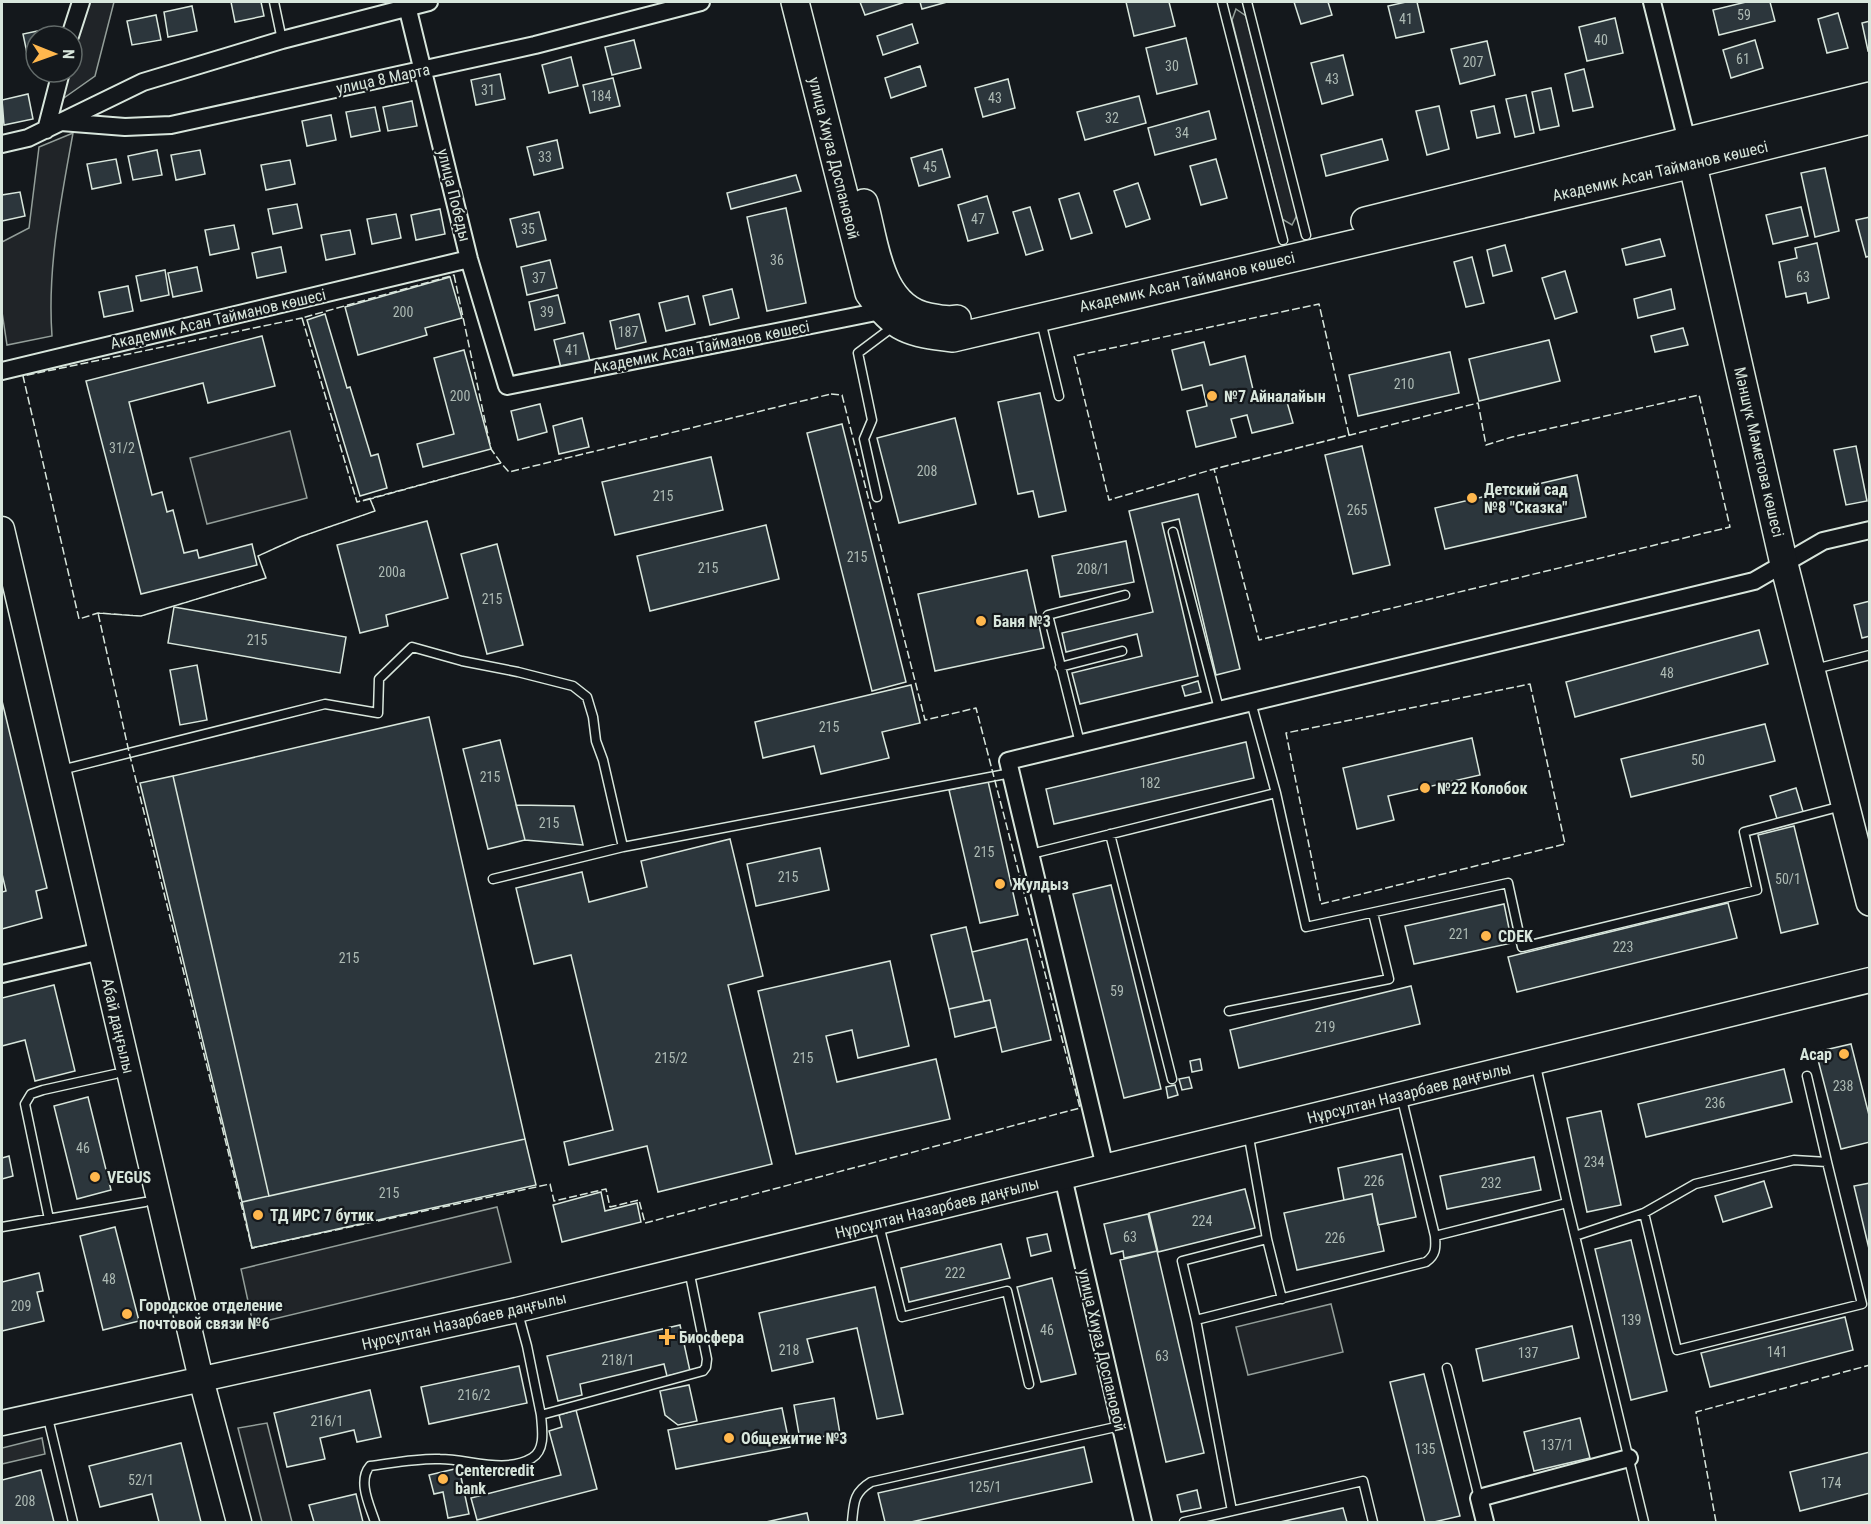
<svg xmlns="http://www.w3.org/2000/svg" width="1871" height="1524" font-family="'Roboto Condensed',sans-serif">
<style>
.green{fill:#202428;stroke:#939e99;stroke-width:1.5}
.parking{fill:#24282b;stroke:#939e99;stroke-width:1.5}
.building{fill:#2c363c;stroke:#d8e6dc;stroke-width:1.5}
.lines{fill:none;stroke-linecap:round;stroke-linejoin:round}
.lane-casing{stroke:#d8e6dc;stroke-width:11}
.street-casing{stroke:#d8e6dc;stroke-width:20}
.secondary-casing{stroke:#d8e6dc;stroke-width:27}
.primary-casing{stroke:#d8e6dc;stroke-width:30}
.lane{stroke:#14181c;stroke-width:8}
.street{stroke:#14181c;stroke-width:16}
.secondary{stroke:#14181c;stroke-width:24}
.primary{stroke:#14181c;stroke-width:27}
.fence{stroke:#d8e6dc;stroke-width:1.5;stroke-dasharray:8 3;stroke-linecap:butt}
.poi-dot{fill:#ffb74d;stroke:#14181c;stroke-width:2}
.labels{text-anchor:middle;dominant-baseline:central;stroke-width:4.5;stroke-linejoin:round;paint-order:stroke}
.number-label{font-size:14px;fill:#adbab4}
.street-label{font-size:16px;fill:#d8e6dc;stroke:#14181c}
.poi-label{font-size:16px;font-weight:bold;fill:#d8e6dc;stroke:#14181c;text-anchor:start}
</style>
<rect width="100%" height="100%" fill="#14181c"/>
<path class="green" d="M86 2H114L95 76 61 100 69 72H72V58Z
M1236 9 1246 16 1297 215 1292 225 1282 219 1232 20Z
M73 133C61 200 47 268 52 336L7 345 2 312V242L29 228 39 147Z
M290 431 307 498 207 524 190 458Z
M497 1207 511 1262 253 1324 241 1269Z
M1331 1304 1343 1352 1248 1375 1236 1327Z
M267 1423 292 1522H262L238 1428Z"/>
<path class="parking" d="M42 1438 45 1454 2 1464V1448Z"/>
<path class="building" d="M231 2H261L264 16 235 22Z
M860 2H905L865 15Z
M920 2H947L922 9Z
M1126 2H1169L1175 26 1134 36Z
M1294 2H1328L1332 15 1301 24Z
M1406 2H1417L1424 32 1396 38 1388 6Z
M1746 2H1770L1775 21 1719 35 1713 10Z
M192 6 197 31 168 37 164 12Z
M1838 13 1848 48 1827 53 1818 19Z
M156 15 161 40 132 45 127 21Z
M1615 18 1623 53 1587 61 1579 27Z
M1870 21V50L1868 51 1862 23Z
M912 24 918 43 883 55 877 36Z
M52 28 54 36H36V57L28 58 23 34Z
M1186 38 1197 84 1157 94 1146 48Z
M634 40 641 68 612 75 605 47Z
M1755 40 1763 68 1731 78 1723 50Z
M1487 41 1495 75 1460 84 1451 49Z
M1343 55 1353 95 1322 104 1311 63Z
M571 57 578 86 549 93 542 65Z
M920 66 926 86 891 98 885 78Z
M1584 69 1593 107 1573 111 1565 74Z
M500 74 505 99 476 105 471 80Z
M613 78 620 106 590 113 583 85Z
M1008 79 1015 108 983 117 975 88Z
M1551 88 1559 126 1540 130 1532 92Z
M28 94 33 119 4 125 2 100Z
M1526 95 1534 133 1515 137 1506 99Z
M1139 96 1146 123 1085 140 1077 112Z
M412 101 417 126 388 131 383 107Z
M1439 106 1449 149 1427 155 1416 111Z
M1494 106 1500 133 1477 138 1471 111Z
M375 107 380 131 351 137 346 112Z
M1209 111 1216 139 1155 155 1148 128Z
M331 115 336 140 307 146 302 121Z
M1382 139 1388 160 1326 176 1321 155Z
M557 140 563 168 534 175 527 147Z
M942 149 950 177 919 186 911 158Z
M157 150 162 175 133 180 128 156Z
M200 150 205 174 176 180 171 155Z
M116 159 121 183 92 189 87 164Z
M1216 159 1227 198 1201 205 1190 166Z
M290 160 295 184 266 190 261 165Z
M1825 168 1839 231 1815 237 1801 173Z
M796 175 801 191 731 209 727 193Z
M1138 183 1150 219 1126 227 1114 191Z
M20 192 25 216 2 221V195Z
M1079 193 1092 233 1071 239 1059 199Z
M987 196 998 233 968 241 958 205Z
M297 204 302 228 273 234 268 209Z
M1030 207 1043 250 1026 255 1013 212Z
M1801 207 1808 236 1773 244 1766 215Z
M786 208 806 303 767 311 747 217Z
M440 209 445 234 416 240 411 215Z
M539 212 546 240 517 247 510 219Z
M396 214 401 238 372 244 367 219Z
M1870 217V256L1866 257 1856 220Z
M234 225 239 249 210 255 205 230Z
M350 230 355 254 326 260 321 235Z
M1660 239 1665 256 1626 265 1622 249Z
M1817 243 1829 298 1808 303 1806 293 1786 297 1779 262 1797 258 1795 248Z
M1505 245 1512 271 1493 276 1487 250Z
M281 247 286 272 257 278 252 253Z
M1472 257 1484 303 1466 307 1454 262Z
M550 260 557 288 527 295 521 267Z
M197 267 202 291 173 297 168 273Z
M165 270 169 295 141 301 136 276Z
M1565 271 1577 312 1555 319 1542 278Z
M450 277 462 318 425 328 427 335 358 355 345 307Z
M128 286 133 311 104 317 99 292Z
M732 289 739 318 710 325 703 296Z
M1671 289 1675 309 1638 318 1634 299Z
M558 295 565 323 535 330 529 302Z
M688 296 695 324 666 331 659 303Z
M325 314 347 388 350 387 371 456 378 454 387 488 360 496 307 320Z
M639 314 646 342 616 349 610 321Z
M1683 328 1688 345 1655 352 1651 336Z
M583 333 590 361 561 368 554 340Z
M262 336 275 386 208 403 203 383 129 402 152 495 162 492 167 512 173 510 184 553 197 550 199 558 252 544 257 565 141 594 86 381Z
M1549 340 1560 381 1479 401 1469 359Z
M1204 342 1210 365 1245 356 1256 402 1285 395 1293 423 1252 433 1247 415 1231 419 1236 437 1196 447 1187 411 1207 406 1202 385 1182 390 1172 350Z
M464 350 491 449 423 467 417 444 454 434 434 358Z
M1450 352 1459 393 1358 416 1349 375Z
M1040 393 1066 511 1039 517 1033 491 1018 494 998 402Z
M540 404 547 432 518 440 511 411Z
M582 418 589 447 559 454 553 426Z
M955 418 976 504 899 523 877 438Z
M842 424 906 682 872 691 807 433Z
M1362 446 1390 565 1353 574 1325 455Z
M1856 446 1867 501 1846 505 1834 450Z
M711 457 723 510 615 535 602 482Z
M1577 475 1586 517 1445 549 1435 508Z
M1198 494 1240 669 1216 675 1179 519 1162 523 1198 676 1080 704 1072 673 1142 656 1137 634 1066 652 1062 633 1153 612 1129 511Z
M427 521 448 598 386 615 388 626 360 633 337 545Z
M766 525 779 579 650 611 637 556Z
M1126 541 1134 582 1060 597 1052 556Z
M497 544 523 645 487 654 461 554Z
M1027 570 1044 648 935 671 918 594Z
M1870 601V636L1862 638 1854 605Z
M174 607 346 637 340 673 168 643Z
M1759 630 1768 664 1575 717 1566 682Z
M197 665 207 720 180 725 170 670Z
M1198 681 1201 692 1185 696 1182 686Z
M911 685 920 723 882 732 889 758 821 774 814 746 763 758 755 722Z
M2 701 47 888 36 891 42 918 2 929V892L6 891 2 874Z
M429 717 525 1139 269 1196 173 776Z
M1765 724 1775 761 1631 797 1621 759Z
M1472 738 1480 775 1388 796 1394 820 1357 829 1343 768Z
M500 740 525 840 488 849 463 749Z
M1246 742 1254 778 1054 824 1046 789Z
M173 776 269 1196 242 1202 140 783Z
M988 781 1018 915 980 923 949 790Z
M1796 788 1804 815 1778 822 1770 796Z
M516 805 574 806 583 845 525 840Z
M1794 826 1818 924 1781 933 1758 835Z
M730 839 763 976 728 985 772 1164 658 1192 647 1146 569 1165 564 1142 613 1130 571 955 534 964 516 888 582 872 589 902 647 887 641 861Z
M820 848 829 890 756 906 747 864Z
M1111 885 1161 1089 1124 1098 1073 894Z
M1728 903 1737 938 1517 992 1508 957Z
M1504 904 1512 943 1414 964 1405 926Z
M966 927 984 1001 949 1009 931 935Z
M1027 939 1051 1040 1002 1052 990 1000 984 1001 972 952Z
M890 961 909 1046 858 1058 852 1030 826 1036 837 1082 936 1059 950 1119 796 1154 758 991Z
M54 985 75 1071 35 1081 25 1040 2 1046V998Z
M1411 986 1420 1024 1239 1068 1230 1030Z
M990 1000 996 1027 955 1037 949 1009Z
M1851 1044 1870 1119V1142L1841 1149 1816 1052Z
M1200 1059 1202 1070 1192 1072 1190 1061Z
M1784 1069 1792 1102 1646 1137 1638 1104Z
M1189 1077 1192 1088 1182 1090 1179 1079Z
M1175 1085 1178 1095 1168 1098 1166 1087Z
M88 1097 111 1190 77 1199 54 1106Z
M1601 1111 1621 1205 1587 1212 1567 1118Z
M525 1139 536 1185 252 1248 242 1202Z
M1402 1154 1416 1217 1378 1225 1372 1194 1344 1200 1338 1168Z
M9 1156 13 1176 2 1179V1158Z
M1534 1157 1541 1190 1447 1209 1440 1176Z
M1764 1181 1772 1207 1723 1222 1715 1196Z
M1870 1183V1253L1854 1186Z
M1245 1189 1255 1228 1158 1252 1149 1213Z
M601 1192 605 1211 637 1203 641 1222 562 1242 553 1205Z
M1372 1194 1384 1251 1297 1270 1284 1213Z
M1148 1214 1157 1251 1124 1258 1123 1251 1111 1254 1104 1224Z
M115 1227 139 1321 103 1330 80 1236Z
M1047 1234 1051 1251 1031 1256 1027 1238Z
M1631 1240 1667 1391 1631 1400 1595 1249Z
M1001 1244 1010 1278 909 1302 901 1268Z
M1157 1251 1204 1453 1166 1462 1120 1260Z
M39 1273 43 1291 37 1292 44 1321 2 1331V1282Z
M1052 1278 1076 1374 1041 1382 1017 1287Z
M875 1287 903 1414 877 1419 857 1328 807 1339 813 1362 772 1371 759 1313Z
M1845 1317 1853 1350 1710 1387 1701 1353Z
M680 1325 690 1371 667 1376 664 1364 580 1384 582 1395 558 1401 547 1356Z
M1572 1326 1579 1358 1483 1381 1476 1349Z
M519 1366 527 1403 429 1424 421 1387Z
M1424 1374 1460 1516 1434 1522H1425L1390 1382Z
M689 1385 697 1421 678 1425 665 1415 660 1391Z
M370 1390 381 1437 357 1442 354 1430 320 1438 325 1459 287 1467 274 1413Z
M834 1398 840 1434 800 1440 794 1405Z
M782 1408 790 1447 676 1469 668 1430Z
M576 1410 597 1489 477 1520 471 1498 561 1475 549 1431 562 1427 559 1415Z
M1580 1418 1590 1458 1534 1471 1524 1432Z
M181 1443 201 1522H159L152 1494 100 1507 89 1466Z
M1084 1447 1092 1482 911 1522H885L878 1493Z
M1870 1452V1493L1800 1511 1790 1472Z
M459 1468 469 1514 448 1518 443 1492 434 1494 429 1475Z
M41 1470 54 1522H2V1480Z
M1197 1490 1201 1508 1181 1512 1177 1495Z
M356 1494 363 1522H314L309 1505Z
M1343 1508 1347 1522H1280Z
M807 1513 809 1522H766Z"/>
<g class="lines">
<g class="lane-casing">
<path id="lane" d="M274 2 282 40
M1222 2 1283 240
M1247 2 1306 235
M1041 321 1059 396
M877 497 864 439 872 420 858 353 894 326
M1173 532 1219 709
M1060 667 1122 651
M1815 669 1870 655
M1080 743 1048 615 1125 595
M61 770 325 704 378 713 379 679 412 647 462 661 518 672 573 686 587 697 593 717 596 741 603 760 623 847 493 879
M1276 793 1306 927 1508 883 1522 947 1757 890 1744 832 1842 806
M1110 834 1172 1079
M623 847 1011 773
M1031 854 1276 793 1251 702
M1229 1011 1389 979 1373 913
M1535 1062 1567 1203 1644 1522
M1807 1076 1827 1162
M1401 1095 1435 1236 1567 1203
M1248 1132 1267 1239 1282 1299
M49 1219 25 1104 31 1094 43 1090 115 1074
M879 1225 902 1317 1007 1291 1029 1384
M2 1227 145 1202
M1575 1236 1644 1213 1695 1184 1794 1160 1827 1162 1862 1304 1677 1350 1644 1213
M518 1313 527 1346 541 1415
M1196 1320 1426 1262C1436 1255 1436 1248 1435 1236
M1447 1368 1479 1498
M47 1414 73 1522
M1232 1511 1196 1320 1182 1261 1267 1239
M375 1522C370 1506 357 1481 370 1466 393 1463 417 1458 440 1459 469 1459 505 1474 532 1458 546 1450 542 1428 541 1415L703 1371 706 1367 707 1359 689 1270
M852 1522C854 1503 853 1493 871 1482L1120 1426
M1184 1522 1363 1481 1373 1522"/>
</g>
<g class="street-casing">
<path id="street" d="M406 2 469 259 507 386 881 311
M1652 2 1687 141
M70 36 81 2
M61 122 125 127 171 125 535 45 701 2
M46 130 61 72
M2 144 28 138 143 82 282 40 429 2
M2 371 469 259
M2 974 101 951
M1105 1167 1008 761 1754 581 1823 541 1870 530
M1063 1177 1143 1522
M1485 1522 1479 1498 1629 1458"/>
</g>
<g class="secondary-casing">
<path id="secondary" d="M2 529 201 1379 239 1522
M2 1423 517 1310 1870 980"/>
</g>
<g class="primary-casing">
<path id="primary" d="M795 2 869 293C895 330 909 333 953 338L1693 164 1870 120
M1689 148 1784 564 1870 902
M864 203C875 243 879 308 929 317 939 319 947 321 957 319
M1365 221 1870 96"/>
</g>
<use href="#lane" class="lane"/>
<use href="#street" class="street"/>
<use href="#secondary" class="secondary"/>
<use href="#primary" class="primary"/>
<path class="fence" d="M454 275 491 449 501 463 357 502 302 318Z
M302 318 357 502 370 499 375 511 300 537 258 556 266 578 141 616 98 613 79 619 23 376Z
M831 394 842 395 925 720 976 708 1080 1108 645 1223 639 1200 610 1207 606 1189 554 1201 550 1184 252 1248 129 752 98 613 141 616 266 578 258 556 300 537 375 511 370 499 501 463 509 472Z
M1349 435 1319 304 1074 356 1109 500 1214 469 1478 403 1486 445 1512 437 1699 395 1730 527 1259 640 1214 469 1349 435
M1530 684 1565 844 1321 904 1286 733Z
M1716 1522 1696 1412 1870 1365"/>
</g>
<g class="poi-dot">
<circle cx="1212" cy="396" r="6"/>
<circle cx="1472" cy="498" r="6"/>
<circle cx="981" cy="621" r="6"/>
<circle cx="1425" cy="788" r="6"/>
<circle cx="1000" cy="884" r="6"/>
<circle cx="1486" cy="936" r="6"/>
<circle cx="1844" cy="1054" r="6"/>
<circle cx="95" cy="1177" r="6"/>
<circle cx="258" cy="1215" r="6"/>
<circle cx="127" cy="1314" r="6"/>
<path d="M664 1328h6v6h6v6h-6v6h-6v-6h-6v-6h6z"/>
<circle cx="729" cy="1438" r="6"/>
<circle cx="443" cy="1479" r="6"/>
</g>
<g class="labels">
<g class="number-label">
<text x="1744" y="15">59</text>
<text x="1406" y="19">41</text>
<text x="1601" y="40">40</text>
<text x="1743" y="59">61</text>
<text x="1473" y="62">207</text>
<text x="1172" y="66">30</text>
<text x="1332" y="79">43</text>
<text x="488" y="90">31</text>
<text x="601" y="96">184</text>
<text x="995" y="98">43</text>
<text x="1112" y="118">32</text>
<text x="1182" y="133">34</text>
<text x="545" y="157">33</text>
<text x="930" y="167">45</text>
<text x="978" y="219">47</text>
<text x="528" y="229">35</text>
<text x="777" y="260">36</text>
<text x="1803" y="277">63</text>
<text x="539" y="278">37</text>
<text x="403" y="312">200</text>
<text x="547" y="312">39</text>
<text x="628" y="332">187</text>
<text x="572" y="350">41</text>
<text x="1404" y="384">210</text>
<text x="460" y="396">200</text>
<text x="122" y="448">31/2</text>
<text x="927" y="471">208</text>
<text x="663" y="496">215</text>
<text x="1357" y="510">265</text>
<text x="857" y="557">215</text>
<text x="708" y="568">215</text>
<text x="1093" y="569">208/1</text>
<text x="392" y="572">200а</text>
<text x="492" y="599">215</text>
<text x="257" y="640">215</text>
<text x="1667" y="673">48</text>
<text x="829" y="727">215</text>
<text x="1698" y="760">50</text>
<text x="490" y="777">215</text>
<text x="1150" y="783">182</text>
<text x="549" y="823">215</text>
<text x="984" y="852">215</text>
<text x="788" y="877">215</text>
<text x="1788" y="879">50/1</text>
<text x="1459" y="934">221</text>
<text x="1623" y="947">223</text>
<text x="349" y="958">215</text>
<text x="1117" y="991">59</text>
<text x="1325" y="1027">219</text>
<text x="671" y="1058">215/2</text>
<text x="803" y="1058">215</text>
<text x="1843" y="1086">238</text>
<text x="1715" y="1103">236</text>
<text x="83" y="1148">46</text>
<text x="1594" y="1162">234</text>
<text x="1374" y="1181">226</text>
<text x="1491" y="1183">232</text>
<text x="389" y="1193">215</text>
<text x="1202" y="1221">224</text>
<text x="1130" y="1237">63</text>
<text x="1335" y="1238">226</text>
<text x="955" y="1273">222</text>
<text x="109" y="1279">48</text>
<text x="21" y="1306">209</text>
<text x="1631" y="1320">139</text>
<text x="1047" y="1330">46</text>
<text x="789" y="1350">218</text>
<text x="1777" y="1352">141</text>
<text x="1528" y="1353">137</text>
<text x="1162" y="1356">63</text>
<text x="618" y="1360">218/1</text>
<text x="474" y="1395">216/2</text>
<text x="327" y="1421">216/1</text>
<text x="1557" y="1445">137/1</text>
<text x="1425" y="1449">135</text>
<text x="141" y="1480">52/1</text>
<text x="1831" y="1483">174</text>
<text x="985" y="1487">125/1</text>
<text x="25" y="1501">208</text>
</g>
<g class="street-label">
<text transform="translate(383 79) rotate(-12)">улица 8 Марта</text>
<text transform="translate(834 158) rotate(76)">улица Хиуаз Доспановой</text>
<text transform="translate(1660 171) rotate(-13)">Академик Асан Тайманов көшесі</text>
<text transform="translate(454 195) rotate(76)">улица Победы</text>
<text transform="translate(1187 282) rotate(-13)">Академик Асан Тайманов көшесі</text>
<text transform="translate(218 319) rotate(-13)">Академик Асан Тайманов көшесі</text>
<text transform="translate(701 347) rotate(-11)">Академик Асан Тайманов көшесі</text>
<text transform="translate(1759 452) rotate(77)">Мәншүк Мәметова көшесі</text>
<text transform="translate(118 1026) rotate(77)">Абай даңғылы</text>
<text transform="translate(1409 1093) rotate(-14)">Нұрсұлтан Назарбаев даңғылы</text>
<text transform="translate(937 1208) rotate(-14)">Нұрсұлтан Назарбаев даңғылы</text>
<text transform="translate(464 1321) rotate(-13)">Нұрсұлтан Назарбаев даңғылы</text>
<text transform="translate(1102 1350) rotate(77)">улица Хиуаз Доспановой</text>
</g>
<g class="poi-label">
<text x="1224" y="396">№7 Айналайын</text>
<text x="1484" y="489">Детский сад<tspan x="1484" dy="18">№8 "Сказка"</tspan></text>
<text x="993" y="621">Баня №3</text>
<text x="1437" y="788">№22 Колобок</text>
<text x="1012" y="884">Жулдыз</text>
<text x="1498" y="936">CDEK</text>
<text x="1832" y="1054" text-anchor="end">Асар</text>
<text x="107" y="1177">VEGUS</text>
<text x="270" y="1215">ТД ИРС 7 бутик</text>
<text x="139" y="1305">Городское отделение<tspan x="139" dy="18">почтовой связи №6</tspan></text>
<text x="679" y="1337">Биосфера</text>
<text x="741" y="1438">Общежитие №3</text>
<text x="455" y="1470">Centercredit<tspan x="455" dy="18">bank</tspan></text>
</g>
</g>
<rect width="1871" height="1524" fill="none" stroke="#d8e6dc" stroke-width="6"/>
<g transform="translate(54 54) rotate(91)"><circle r="28" fill="#14181c" stroke="#626a69" stroke-width="1.5"/>
<path d="M0-4.5L10 22L0 15L-10 22Z" fill="#ffb74d"/>
<text y="-9" font-size="16" font-weight="bold" text-anchor="middle" fill="#d8e6dc">N</text>
</g>
</svg>
